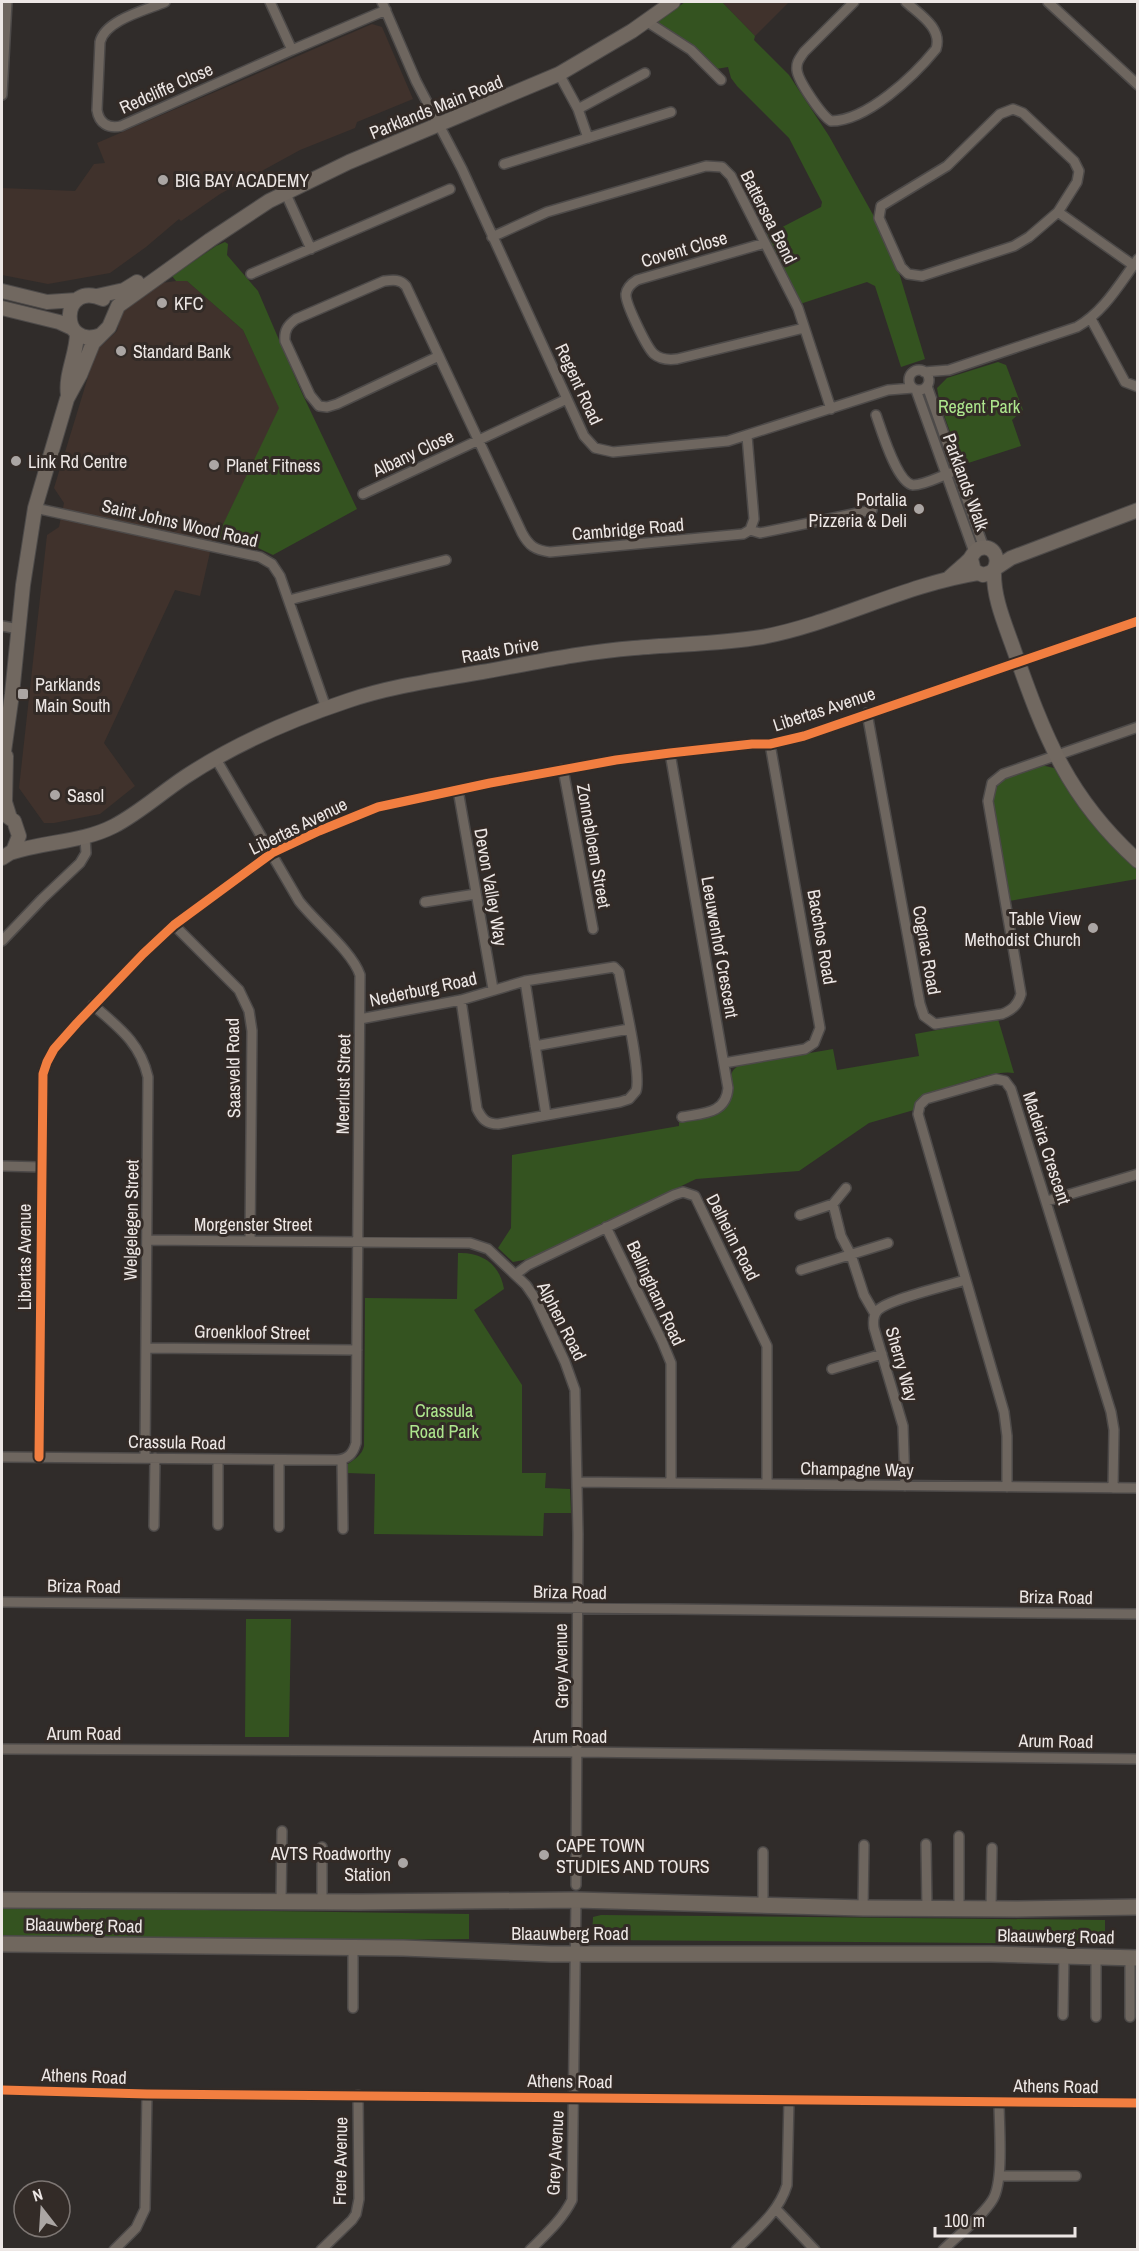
<svg xmlns="http://www.w3.org/2000/svg" width="1139" height="2251" font-family="'Archivo Narrow',sans-serif">
<style>
.built{fill:#40322c}
.green{fill:#345320}
.lines{fill:none;stroke-linecap:round;stroke-linejoin:round}
.street-casing{stroke:#4d4a49;stroke-width:12}
.secondary-casing{stroke:#4d4a49;stroke-width:16}
.primary-casing{stroke:#4d4a49;stroke-width:18}
.street{stroke:#6e665f;stroke-width:9}
.secondary{stroke:#716860;stroke-width:14}
.primary{stroke:#70675e;stroke-width:15}
.cycleway-casing{stroke:#332b27;stroke-width:13}
.cycleway{stroke:#f27e40;stroke-width:9}
.poi-dot{fill:#aba6a4;stroke:#332b27;stroke-width:2}
.labels{text-anchor:middle;dominant-baseline:central;stroke-width:6;stroke-linejoin:round;paint-order:stroke}
.street-label{font-size:18px;fill:#ede7e5;stroke:#332b27}
.poi-label{font-size:18px;fill:#ede7e5;stroke:#332b27;text-anchor:start}
.park-label{font-size:18px;fill:#ade68d;stroke:#332b27}
</style>
<rect width="100%" height="100%" fill="#302c2a"/>
<path class="built" d="M722 2H789L755 36Z
M372 24 382 27 413 99 357 122 355 128 300 150 220 194 181 221 179 219 146 247 110 273 48 284 2 275V188L75 191 94 164 105 163 97 143Z
M176 281H187L243 330 280 408 210 552 200 596 175 590 104 743 135 786 100 814 54 823H44L19 788 47 535 59 527 64 503 54 488 96 351 117 331 121 315 126 309 162 283Z"/>
<path class="green" d="M685 2H722L755 36 754 40 789 75 829 136 876 220 897 266 925 359 901 367 875 286 867 282 800 304 765 236 821 207 822 202 789 138 737 86 731 78 728 67 716 69 690 44 677 39 655 23Z
M225 242 228 244 227 255 258 291 301 391 357 509 273 555 256 547 216 539 279 408 243 330 187 281H176L172 276 216 246Z
M998 362 1006 365 1023 410 1012 420 1021 446 962 465 940 404 937 388 947 378Z
M1041 765 1054 768 1104 836 1137 870V879L1009 901 992 801C997 773 1017 773 1041 765Z
M998 1019 1014 1073C993 1069 949 1088 927 1094L918 1100 914 1110 869 1123 799 1171 696 1179 529 1259 513 1262 498 1248 511 1228 512 1155 679 1126V1121C691 1119 709 1119 720 1112 743 1098 719 1075 740 1065L833 1049 837 1070 919 1056 915 1034Z
M458 1253C483 1252 500 1265 504 1289L474 1310 522 1385V1473H546L545 1488 570 1489 571 1513H544L543 1536 374 1534 375 1474 347 1473 348 1464C355 1459 362 1455 364 1446L365 1298 457 1299Z
M246 1619H291L289 1737H245Z
M2 1907 469 1914V1939L375 1940 2 1936Z
M601 1915 1105 1920V1944L601 1940 592 1938 593 1917Z"/>
<g class="lines">
<g class="street-casing">
<path id="street" d="M165 2C146 10 105 20 100 42L97 110C99 123 108 129 121 126L292 50 270 2
M382 2 416 81 462 169 584 436 595 448 613 452 728 441 888 390 913 388
M854 2 804 52C800 58 796 62 797 70 798 81 822 116 831 121 867 121 914 76 936 49 943 28 919 14 906 2
M1048 2 1138 85
M646 21 691 50 721 80
M292 50 386 10
M559 74 578 109 588 138
M2 95 7 2
M578 109 645 73
M1013 109 1023 113 1074 161 1079 171 1077 182 1058 212 1029 237 1014 246 922 276 908 274 901 267 879 218 881 206 947 166 1000 114Z
M504 164 671 112
M285 192 311 249
M1058 212 1133 265
M492 237 547 212 706 166 722 167 731 176 798 308 831 409
M765 243 637 280C632 283 627 287 626 294 625 303 647 348 654 354 661 360 669 360 677 359L804 328
M251 274 450 189
M1091 319 1125 382 1138 387
M439 356 337 404 327 407 319 406 310 395 285 341C284 330 288 325 296 319L384 281C393 280 400 279 406 286 445 368 483 451 522 533 529 546 535 550 550 552L743 534 750 530 754 519 747 436
M909 380a10 10 0 1 1 20 0a10 10 0 1 1-20 0Z
M924 372 949 370 1077 327C1104 312 1120 283 1138 259
M927 386 984 548
M916 390 974 552
M876 415C881 429 897 483 913 485 924 485 939 477 950 473
M363 494 567 399
M35 508 260 557 272 564 280 576 326 708
M750 530 760 533 872 510
M289 600 446 560
M2 626 19 629
M867 713 920 1004 924 1016 935 1024 1002 1014C1012 1010 1018 1005 1021 994L988 801 992 783 1003 774 1138 727
M670 753 728 1088C726 1114 703 1113 682 1117
M563 769 593 929
M458 790 493 989
M425 902 476 894
M174 925 239 990 249 1011 252 1031 250 1240
M2 941 42 899 80 863 86 853 85 838
M525 981 546 1115
M93 1005C118 1027 140 1042 148 1077L145 1458
M360 1019 461 1000 525 981 614 967 619 972C623 994 642 1074 636 1091L629 1099 620 1102 498 1124C486 1124 482 1119 477 1109L461 1000
M535 1046 629 1029
M724 1063 805 1049 814 1043 820 1028 770 744
M2 1166 41 1167
M846 1188 833 1204 841 1236 851 1255 864 1295 875 1314
M1047 1201 1138 1174
M800 1215 833 1204
M606 1227 662 1341 671 1363V1483
M148 1240 470 1243 488 1249 526 1285 535 1298 565 1362 575 1390 578 1534 576 1885
M801 1270 888 1243
M516 1274 528 1265 674 1195 683 1192 695 1196 767 1346V1484
M146 1348 357 1350
M832 1369 882 1354
M2 1457 337 1460C348 1459 353 1454 356 1443L360 975C352 951 316 923 299 901L216 759
M39 1457 43 1074 47 1062 54 1049 77 1023 143 954 174 925 272 853 319 831 378 807 490 783 616 760 670 753 752 744H770L804 736 1138 621
M342 1460 343 1529
M577 1482 1138 1488
M905 1486 903 1426 874 1328C873 1321 873 1315 878 1310 889 1299 947 1286 965 1280
M1007 1487V1436L1004 1412 918 1114 920 1105 926 1099 996 1079 1005 1081 1011 1089 1111 1412 1114 1430 1113 1488
M218 1525V1459
M154 1526 155 1458
M279 1527V1460
M2 1602 1138 1614
M2 1749 578 1752 1138 1759
M959 1836V1908
M926 1844 927 1908
M281 1902 282 1831
M322 1902V1847
M763 1905V1852
M863 1908 864 1845
M991 1908 992 1848
M1130 1957V2017
M353 2008V1947
M1063 2015 1064 1956
M1096 2017V1957
M2 2090 147 2094 1138 2103
M999 2176H1076
M776 2209 815 2250
M114 2250 136 2228 145 2209 147 2094
M321 2250 352 2220 356 2214 359 2199 358 2095
M530 2250C546 2234 562 2220 572 2200L576 1900
M736 2250C756 2230 779 2212 787 2185L789 2100
M943 2250C957 2236 984 2215 993 2199 1004 2180 999 2126 999 2102"/>
</g>
<g class="secondary-casing">
<path id="secondary" d="M2 291 47 302 77 300
M97 296 124 290 137 282
M2 308 59 322 72 328
M101 335C58 351 60 279 103 299
M68 395C65 374 77 354 77 333
M996 568 1011 558 1138 510
M994 570C993 598 1005 624 1014 650 1045 737 1067 797 1138 861
M950 577C956 571 963 566 969 560 972 557 973 552 978 549 994 542 1002 561 992 572L983 575 974 571 971 559
M6 756 5 802 10 818
M2 766 12 694 23 585 35 508 67 399 80 375 93 343 109 327 118 306 210 240 269 201 349 162 559 74 632 31 673 2
M10 853C44 841 81 843 114 826 139 813 161 793 185 777 235 744 290 720 347 701 391 686 437 680 482 672 532 663 583 652 634 648 676 644 720 644 762 637 836 623 903 585 978 573
M2 858 13 851 19 836 14 821 4 814"/>
</g>
<g class="primary-casing">
<path id="primary" d="M2 1900 359 1902 576 1900 863 1908 1017 1909 1138 1907
M2 1944 403 1948 551 1954H991L1138 1958"/>
</g>
<use href="#street" class="street"/>
<use href="#secondary" class="secondary"/>
<use href="#primary" class="primary"/>
<g class="cycleway-casing">
<path id="cycleway" d="M39 1457 43 1074 47 1062 54 1049 77 1023 143 954 174 925 272 853 319 831 378 807 490 783 616 760 670 753 752 744H770L804 736 1138 621
M2 2090 147 2094 1138 2103"/>
</g>
<use href="#cycleway" class="cycleway"/>
</g>
<g class="poi-dot">
<circle cx="163" cy="180" r="6"/>
<circle cx="162" cy="303" r="6"/>
<circle cx="121" cy="351" r="6"/>
<circle cx="16" cy="461" r="6"/>
<circle cx="214" cy="465" r="6"/>
<circle cx="919" cy="509" r="6"/>
<rect x="17" y="688" width="12" height="12" rx="3"/>
<circle cx="55" cy="795" r="6"/>
<circle cx="1093" cy="928" r="6"/>
<circle cx="544" cy="1855" r="6"/>
<circle cx="403" cy="1863" r="6"/>
</g>
<g class="labels">
<g class="street-label">
<text transform="translate(166 88) rotate(-24)">Redcliffe Close</text>
<text transform="translate(436 107) rotate(-22)">Parklands Main Road</text>
<text transform="translate(769 217) rotate(63)">Battersea Bend</text>
<text transform="translate(684 249) rotate(-16)">Covent Close</text>
<text transform="translate(579 384) rotate(65)">Regent Road</text>
<text transform="translate(413 453) rotate(-25)">Albany Close</text>
<text transform="translate(966 482) rotate(70)">Parklands Walk</text>
<text transform="translate(180 523) rotate(13)">Saint Johns Wood Road</text>
<text transform="translate(628 529) rotate(-5)">Cambridge Road</text>
<text transform="translate(500 650) rotate(-10)">Raats Drive</text>
<text transform="translate(824 709) rotate(-18)">Libertas Avenue</text>
<text transform="translate(298 826) rotate(-26)">Libertas Avenue</text>
<text transform="translate(594 846) rotate(80)">Zonnebloem Street</text>
<text transform="translate(491 887) rotate(80)">Devon Valley Way</text>
<text transform="translate(822 937) rotate(80)">Bacchos Road</text>
<text transform="translate(720 947) rotate(80)">Leeuwenhof Crescent</text>
<text transform="translate(927 950) rotate(80)">Cognac Road</text>
<text transform="translate(423 989) rotate(-12)">Nederburg Road</text>
<text transform="translate(233 1068) rotate(-91)">Saasveld Road</text>
<text transform="translate(343 1084) rotate(-89)">Meerlust Street</text>
<text transform="translate(1047 1148) rotate(72)">Madeira Crescent</text>
<text transform="translate(131 1220) rotate(-89)">Welgelegen Street</text>
<text x="253" y="1224">Morgenster Street</text>
<text transform="translate(733 1237) rotate(63)">Delheim Road</text>
<text transform="translate(24 1257) rotate(-90)">Libertas Avenue</text>
<text transform="translate(656 1293) rotate(65)">Bellingham Road</text>
<text transform="translate(562 1321) rotate(63)">Alphen Road</text>
<text transform="translate(252 1332) rotate(1)">Groenkloof Street</text>
<text transform="translate(902 1364) rotate(74)">Sherry Way</text>
<text transform="translate(177 1442) rotate(1)">Crassula Road</text>
<text transform="translate(857 1469) rotate(1)">Champagne Way</text>
<text transform="translate(84 1586) rotate(1)">Briza Road</text>
<text transform="translate(570 1592) rotate(1)">Briza Road</text>
<text transform="translate(1056 1597) rotate(1)">Briza Road</text>
<text transform="translate(561 1666) rotate(-91)">Grey Avenue</text>
<text x="84" y="1733">Arum Road</text>
<text x="570" y="1736">Arum Road</text>
<text transform="translate(1056 1741) rotate(1)">Arum Road</text>
<text transform="translate(84 1925) rotate(1)">Blaauwberg Road</text>
<text x="570" y="1933">Blaauwberg Road</text>
<text transform="translate(1056 1936) rotate(1)">Blaauwberg Road</text>
<text transform="translate(84 2076) rotate(2)">Athens Road</text>
<text transform="translate(570 2081) rotate(1)">Athens Road</text>
<text transform="translate(1056 2086) rotate(1)">Athens Road</text>
<text transform="translate(555 2153) rotate(-87)">Grey Avenue</text>
<text transform="translate(340 2161) rotate(-89)">Frere Avenue</text>
</g>
<g class="poi-label">
<text x="175" y="180">BIG BAY ACADEMY</text>
<text x="174" y="303">KFC</text>
<text x="133" y="351">Standard Bank</text>
<text x="28" y="461">Link Rd Centre</text>
<text x="226" y="465">Planet Fitness</text>
<text x="907" y="499" text-anchor="end">Portalia<tspan x="907" dy="21">Pizzeria &amp; Deli</tspan></text>
<text x="35" y="684">Parklands<tspan x="35" dy="21">Main South</tspan></text>
<text x="67" y="795">Sasol</text>
<text x="1081" y="918" text-anchor="end">Table View<tspan x="1081" dy="21">Methodist Church</tspan></text>
<text x="556" y="1845">CAPE TOWN<tspan x="556" dy="21">STUDIES AND TOURS</tspan></text>
<text x="391" y="1853" text-anchor="end">AVTS Roadworthy<tspan x="391" dy="21">Station</tspan></text>
</g>
<g class="park-label">
<text x="979" y="406">Regent Park</text>
<text x="444" y="1410">Crassula<tspan x="444" dy="21">Road Park</tspan></text>
</g>
</g>
<rect width="1139" height="2251" fill="none" stroke="#ede7e5" stroke-width="6"/>
<g transform="translate(42 2209) rotate(343)"><circle r="28" fill="#332b27" stroke="#7d7673" stroke-width="1.5"/>
<path d="M0-4.5L10 22L0 15L-10 22Z" fill="#aba6a4"/>
<text y="-9" font-size="16" font-weight="bold" text-anchor="middle" fill="#ede7e5">N</text>
</g>
<path d="M935 2227v9h140v-9" fill="none" stroke="#ede7e5" stroke-width="3"/>
<text x="944" y="2227" font-size="18" fill="#ede7e5" stroke="#332b27" stroke-width="4.5" paint-order="stroke">100 m</text>
</svg>
